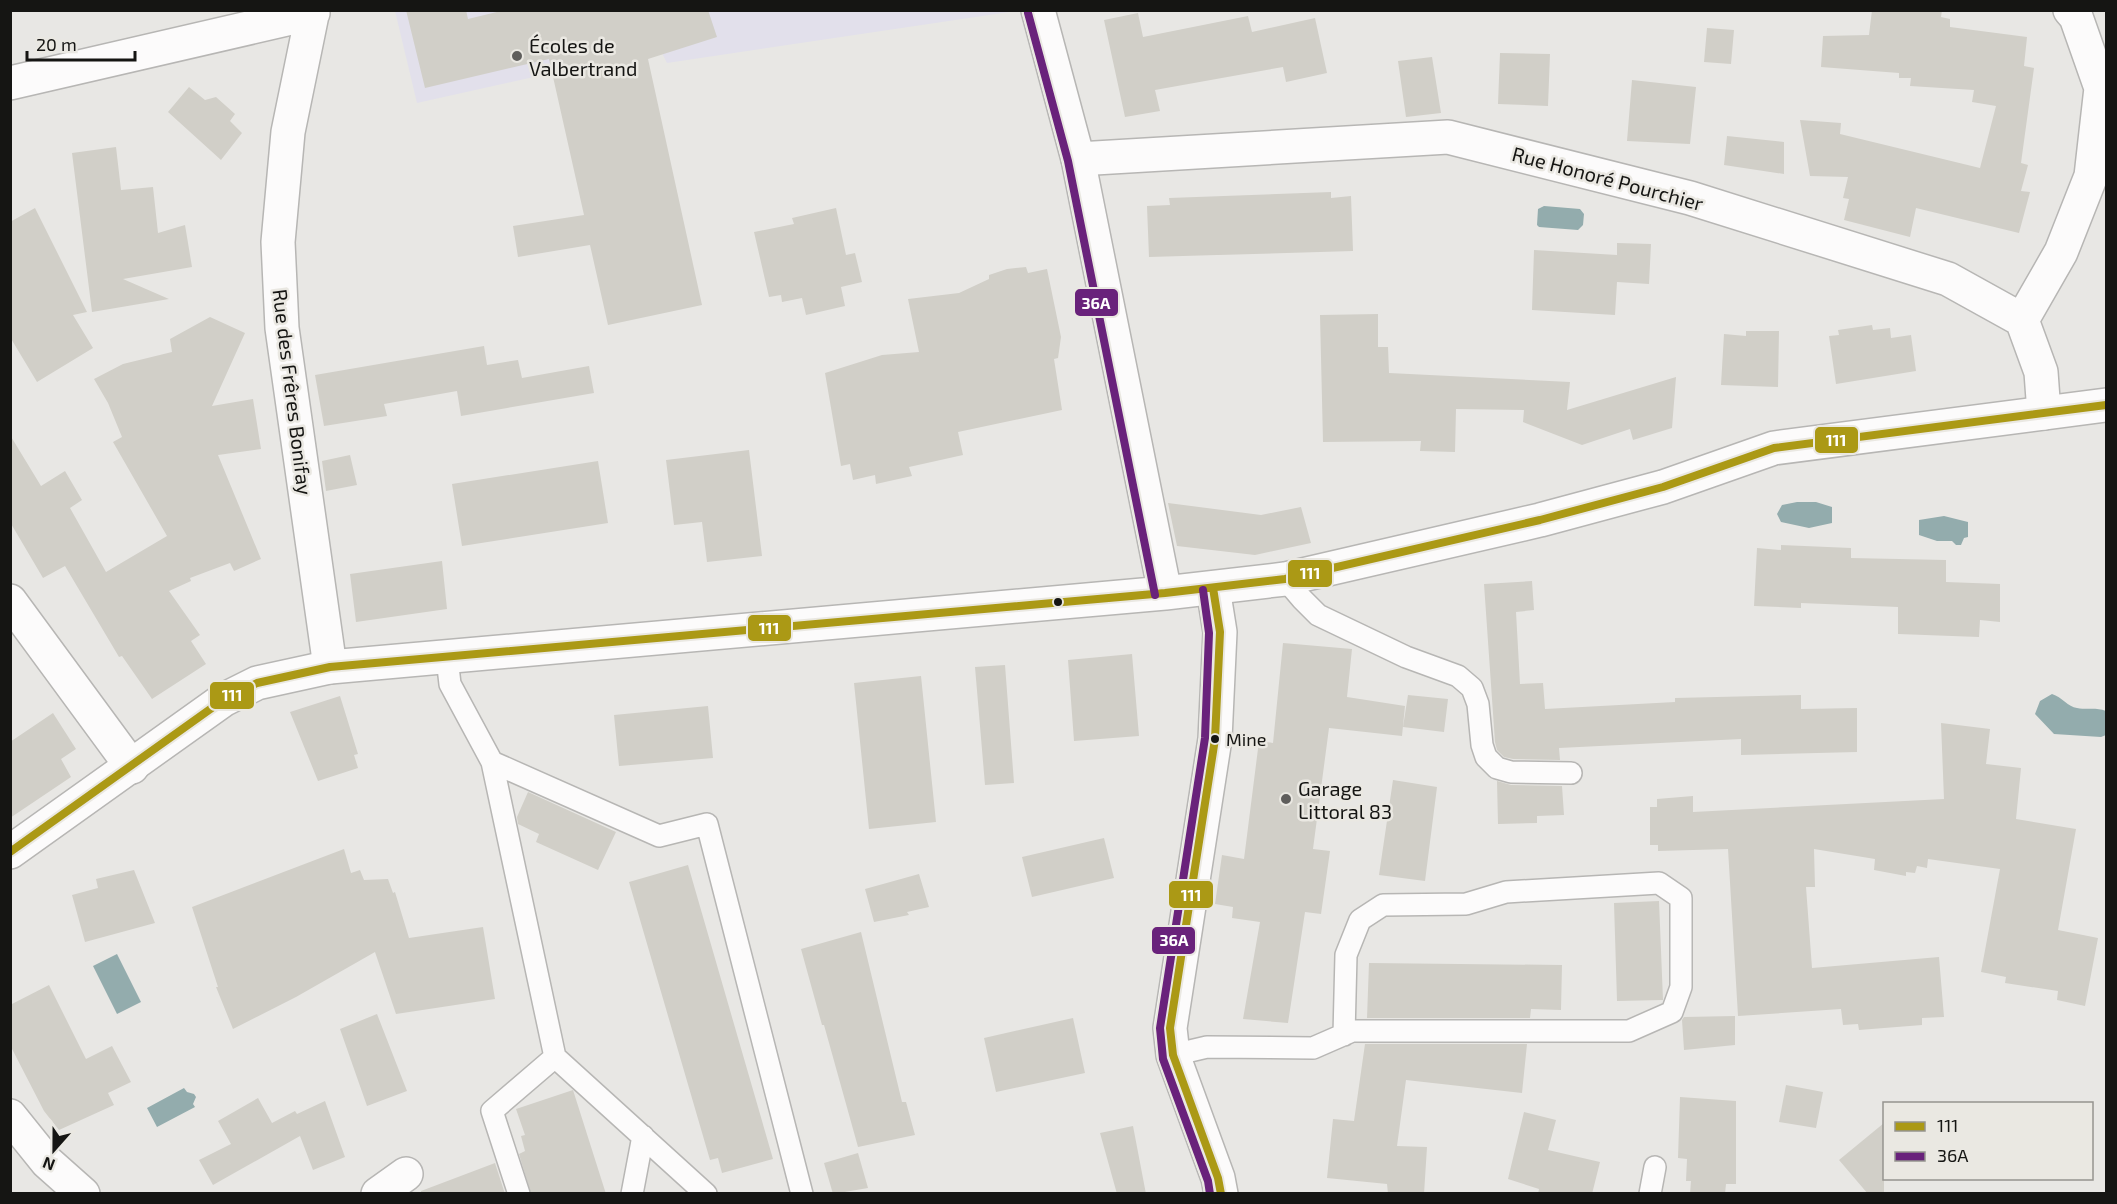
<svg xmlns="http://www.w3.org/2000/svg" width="2117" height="1204" font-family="'Exo 2',sans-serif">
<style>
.education{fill:#e2e0eb}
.water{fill:#93acad}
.building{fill:#d1cfc8}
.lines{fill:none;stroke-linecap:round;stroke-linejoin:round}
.lane-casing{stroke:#b7b6b4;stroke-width:24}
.street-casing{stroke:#b7b6b4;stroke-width:36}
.secondary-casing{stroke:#b7b6b4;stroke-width:36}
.lane{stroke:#fcfbfb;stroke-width:21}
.street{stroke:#fcfbfb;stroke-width:33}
.secondary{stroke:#fcfbfb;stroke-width:33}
.bus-1-casing{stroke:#eae8e2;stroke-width:12}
.bus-2-casing{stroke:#eae8e2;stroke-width:12}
.bus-1{stroke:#ab9915;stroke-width:8}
.bus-2{stroke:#69227b;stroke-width:8}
.poi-dot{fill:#5f5e5c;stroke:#eae8e2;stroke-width:2}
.bus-dot{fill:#151513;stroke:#eae8e2;stroke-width:2}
.labels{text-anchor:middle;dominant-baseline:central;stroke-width:5;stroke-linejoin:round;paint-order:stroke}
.bus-label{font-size:18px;fill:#151513;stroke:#eae8e2;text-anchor:start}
.poi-label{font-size:20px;fill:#151513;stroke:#eae8e2;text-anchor:start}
.street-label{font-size:20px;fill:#151513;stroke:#eae8e2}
.line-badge{stroke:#eae8e2;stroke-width:2}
.badge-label{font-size:16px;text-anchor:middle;font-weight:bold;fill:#fff}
</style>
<rect width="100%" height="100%" fill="#e8e7e4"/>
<path class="education" d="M395 11 1016 10V11L667 63 660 49 417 103Z"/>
<path class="water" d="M1544 206 1580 209 1584 214 1583 225 1578 230 1539 227 1537 225 1538 209Z
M1797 502H1816L1832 507V523L1809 528 1781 522 1777 514 1782 505Z
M1944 516 1968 522V537L1964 538 1961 545H1956L1952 541H1937L1919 535V520Z
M2052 694C2062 697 2068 707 2077 708 2088 710 2096 707 2106 711V735L2101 737 2054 734 2035 714 2040 701Z
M117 954 141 1002 117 1014 93 966Z
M184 1088 187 1092 194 1094 196 1097 193 1104 195 1107 157 1127 147 1108Z"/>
<path class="building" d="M406 10H466L468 19 505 10H708L717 37 648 59 702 305 608 325 590 245 518 257 513 226 584 215 549 59 425 88Z
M1872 10H1942L1941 17 1950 19V27L2027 37 2024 66 2034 68 2021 163 2028 165 2021 191 2030 192 2019 233 1916 208 1910 237 1844 220 1849 199 1843 198 1848 177 1810 176 1800 120 1841 123 1840 134 1980 168 1996 106 1972 102 1974 90 1910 86 1911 78H1899V73L1821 67 1823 36 1869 35Z
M1138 13 1143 37 1248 16 1252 32 1315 18 1327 73 1286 82 1283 67 1155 90 1160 111 1125 117 1104 20Z
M1707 28 1734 30 1731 64 1704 62Z
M1500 53 1550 54 1548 106 1498 104Z
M1432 57 1441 113 1406 117 1398 61Z
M1632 80 1696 87 1690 144 1627 141Z
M189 87 205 100 216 97 235 114 230 121 242 133 221 160 168 112Z
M1727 136 1784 142V174L1724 165Z
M116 147 121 190 153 187 158 233 185 225 192 267 123 279 169 299 92 312 72 153Z
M1331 192V198L1351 196 1353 251 1149 257 1147 206 1170 205 1169 198Z
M35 208 87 312 73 315 93 348 37 382 10 337V222Z
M836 208 846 255 855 253 862 282 841 287 845 306 806 315 802 298 782 302 781 295 769 297 754 232 794 224 792 218Z
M1617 243 1651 244 1649 284 1617 282 1615 315 1532 310 1534 250 1617 255Z
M1026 267 1028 273 1047 269 1061 337 1058 358 1054 359 1062 410 958 432 963 455 909 467 912 476 876 484 875 475 853 480 850 464 841 466 825 373 882 355 919 352 908 299 959 293 989 279V275L1007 269Z
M1378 314V347H1388L1389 373 1570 382 1567 410 1676 377 1672 428 1633 440 1630 429 1582 445 1523 422 1524 410 1456 409 1455 452 1420 451 1421 441 1323 442 1320 315Z
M210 317 245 333 212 406 253 399 261 449 218 455 261 559 234 571 230 563 190 578 191 581 169 591 200 635 191 641 206 664 152 699 122 656 119 657 65 566 43 578 10 522V435L41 486 65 471 82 500 70 508 106 572 167 536 113 442 122 437 108 403 94 379 123 364 172 352 170 339Z
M1872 325 1873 330 1890 328 1891 338 1911 335 1916 371 1836 384 1829 336 1839 335 1838 330Z
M1746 331H1779L1778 387 1721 385 1724 334 1746 336Z
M484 346 487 365 518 360 522 378 589 366 594 393 461 416 457 391 384 404 387 416 324 426 315 375Z
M749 450 762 556 707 562 702 522 674 525 666 460Z
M350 455 357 485 326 491 322 461Z
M598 461 608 523 462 546 452 484Z
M1168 503 1261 515 1301 507 1311 543 1255 555 1177 546Z
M1781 545 1851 548V558L1946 560V582L2000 584V622L1980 620 1979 637 1898 634V607L1801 603V608L1754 606 1757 548 1781 550Z
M442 561 447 609 356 622 350 574Z
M1532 581 1534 610 1516 612 1520 684 1543 683 1545 709 1675 702V698L1801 695V709L1857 708V752L1741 755V739L1559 748 1560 760 1513 759 1504 757 1497 750 1495 742 1484 584Z
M1283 643 1352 649 1347 697 1405 706 1402 736 1329 728 1313 849 1330 851 1321 914 1305 912 1288 1023 1243 1019 1260 922 1232 918 1233 907 1215 904 1222 855 1244 859 1259 741 1273 743Z
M1132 654 1139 736 1074 741 1068 660Z
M1005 665 1014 783 985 785 975 667Z
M921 676 936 822 869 829 854 683Z
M1408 695 1448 699 1444 732 1403 727Z
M340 696 358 754 354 755 358 768 318 781 290 712Z
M708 706 713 758 619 766 614 715Z
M53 713 76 749 61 759 71 777 10 818V742Z
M1941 723 1990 729 1986 764 2021 768 2016 819 2076 829 2058 930 2098 938 2085 1006 2057 1000 2058 991 2005 983 2006 977 1981 972 2000 869 1928 859 1927 868 1917 866 1915 873 1906 872V876L1874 870 1875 859 1814 849 1815 887H1806L1812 968 1939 957 1944 1017 1922 1018V1025L1859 1030 1858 1024 1843 1025 1841 1009 1738 1016 1728 849 1658 851V845H1650V807H1657V799L1693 796V812L1944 799Z
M1393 780 1437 787 1425 881 1379 875Z
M1497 781 1511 785 1562 786 1564 815 1537 816V823L1498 824Z
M528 792 616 832 598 870 536 842 539 834 518 824 517 817Z
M1104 838 1114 878 1032 897 1022 857Z
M344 849 351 873 360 870 364 880 388 879 393 893 395 892 409 938 483 927 495 999 396 1014 375 952 296 997 233 1029 216 987H218L192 907Z
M688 865 773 1159 722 1173 718 1158 710 1160 629 882Z
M134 870 155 923 85 942 72 895 98 888 96 879Z
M919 874 929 907 907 912 909 915 874 922 865 889Z
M1659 901 1663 1000 1617 1001 1614 903Z
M861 932 902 1102H906L915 1135 858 1147 824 1025H822L801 949Z
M1369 963 1562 965 1561 1010 1531 1009 1530 1018H1367Z
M49 985 86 1059 112 1046 131 1082 108 1093 114 1105 59 1130 44 1111 10 1045V1005Z
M377 1014 407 1091 367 1106 340 1029Z
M1735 1016V1045L1684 1050 1682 1020 1684 1017Z
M1073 1018 1085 1073 996 1092 984 1038Z
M1365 1044H1527L1522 1093 1406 1080 1397 1146 1427 1147 1424 1194H1388L1387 1184 1327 1178 1333 1119 1354 1121Z
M1786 1085 1823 1092 1816 1128 1779 1122Z
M573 1090 606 1194H531L519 1154 525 1151 521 1136 525 1135 516 1109Z
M1680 1097 1736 1101V1184H1726L1725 1194H1690L1691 1181H1686L1687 1159 1678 1158Z
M258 1098 272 1123 295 1111 297 1114 325 1101 345 1157 313 1170 300 1136 213 1185 199 1160 231 1144 218 1121Z
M1524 1112 1556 1120 1548 1150 1600 1162 1592 1194H1538L1539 1189 1508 1179Z
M1884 1123V1194H1868L1839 1160Z
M1133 1126 1146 1194H1117L1100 1133Z
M858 1153 868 1188 833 1194 824 1163Z
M495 1163 505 1194H421V1191Z"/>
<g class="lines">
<g class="lane-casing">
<path id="lane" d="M1285 579 1302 599 1318 615 1406 657 1458 676 1472 688 1478 704 1482 745 1486 757 1497 768 1511 772 1571 773
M447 658 450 684 492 762 555 1057 492 1111 519 1194
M492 762 659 836 707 824 802 1194
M1173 1055 1207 1047 1313 1048 1352 1031H1629L1672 1012 1681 987V898L1659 883 1506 892 1466 904 1383 905 1360 920 1346 955 1344 1035
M555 1057 706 1194
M632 1194 643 1136
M1650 1194 1655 1167"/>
</g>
<g class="street-casing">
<path id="street" d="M313 10 288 132 278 242 282 328 330 667
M10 83 313 13
M1078 159 1448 137 1690 198 1948 279 2022 320 2041 372 2044 413
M2022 320 2061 252 2091 176 2101 88 2076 17 2070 10
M1213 588 1220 632 1215 739 1170 1028 1173 1055 1218 1178 1221 1194
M10 601 132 767
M10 1116 47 1162 83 1194
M378 1194 406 1174"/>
</g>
<g class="secondary-casing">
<path id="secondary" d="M1038 10 1078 159 1165 593
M10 852 223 700 257 683 330 667 1165 593 1285 579 1540 520 1663 487 1774 448 2106 405"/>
</g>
<use href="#lane" class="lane"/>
<use href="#street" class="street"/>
<use href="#secondary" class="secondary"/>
<g class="bus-1-casing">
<path id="bus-1" d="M1213 588 1220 632 1215 739 1170 1028 1173 1055 1218 1178 1221 1194
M10 852 223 700 257 683 330 667 1165 593 1285 579 1540 520 1663 487 1774 448 2106 405"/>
</g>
<g class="bus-2-casing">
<path id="bus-2" d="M1028 13 1068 161 1155 595
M1203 590 1209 633 1205 738 1160 1028 1163 1059 1208 1181 1210 1194"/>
</g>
<use href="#bus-1" class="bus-1"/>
<use href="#bus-2" class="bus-2"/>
</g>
<g class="poi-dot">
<circle cx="517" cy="56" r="6"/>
<circle cx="1286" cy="799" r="6"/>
</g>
<g class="bus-dot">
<circle cx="1058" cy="602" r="5"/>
<circle cx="1215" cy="739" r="5"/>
</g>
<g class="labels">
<g class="bus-label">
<text x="1226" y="739">Mine</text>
</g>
<g class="poi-label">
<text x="529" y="45">Écoles de<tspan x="529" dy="23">Valbertrand</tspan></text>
<text x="1298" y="788">Garage<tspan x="1298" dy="23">Littoral 83</tspan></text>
</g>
<g class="street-label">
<text transform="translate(1608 178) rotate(15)">Rue Honoré Pourchier</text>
<text transform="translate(293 392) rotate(83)">Rue des Frêres Bonifay</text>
</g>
</g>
<g class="line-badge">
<rect x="1074" y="288" width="45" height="29" rx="6" fill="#69227b"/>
<rect x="1814" y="426" width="45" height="28" rx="6" fill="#ab9915"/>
<rect x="1287" y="559" width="46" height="29" rx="6" fill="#ab9915"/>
<rect x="747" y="614" width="45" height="28" rx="6" fill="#ab9915"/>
<rect x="209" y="681" width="46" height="29" rx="6" fill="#ab9915"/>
<rect x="1168" y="880" width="46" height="29" rx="6" fill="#ab9915"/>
<rect x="1151" y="926" width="45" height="29" rx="6" fill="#69227b"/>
</g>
<g class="badge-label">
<text x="1096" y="309">36A</text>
<text x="1836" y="446">111</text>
<text x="1310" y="579">111</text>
<text x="769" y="634">111</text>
<text x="232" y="701">111</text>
<text x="1191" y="901">111</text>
<text x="1174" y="946">36A</text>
</g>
<rect width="2117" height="1204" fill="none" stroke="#151513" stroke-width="24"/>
<rect x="1883" y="1102" width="210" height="78" fill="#eae8e2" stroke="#95948f" stroke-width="1.5"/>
<rect x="1895" y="1122" width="30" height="9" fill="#ab9915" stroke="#95948f" stroke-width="1.5"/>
<text x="1937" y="1132" font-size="18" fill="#151513">111</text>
<rect x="1895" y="1152" width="30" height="9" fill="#69227b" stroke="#95948f" stroke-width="1.5"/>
<text x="1937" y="1162" font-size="18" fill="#151513">36A</text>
<g transform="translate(54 1150) rotate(201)" stroke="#eae8e2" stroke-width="4.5" paint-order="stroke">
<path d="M0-4.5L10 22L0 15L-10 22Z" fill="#151513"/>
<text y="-9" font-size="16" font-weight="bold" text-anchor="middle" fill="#151513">N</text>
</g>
<path d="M27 51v9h108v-9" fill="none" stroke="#151513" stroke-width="3"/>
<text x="36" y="51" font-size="18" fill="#151513" stroke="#eae8e2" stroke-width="4.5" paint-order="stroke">20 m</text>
</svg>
